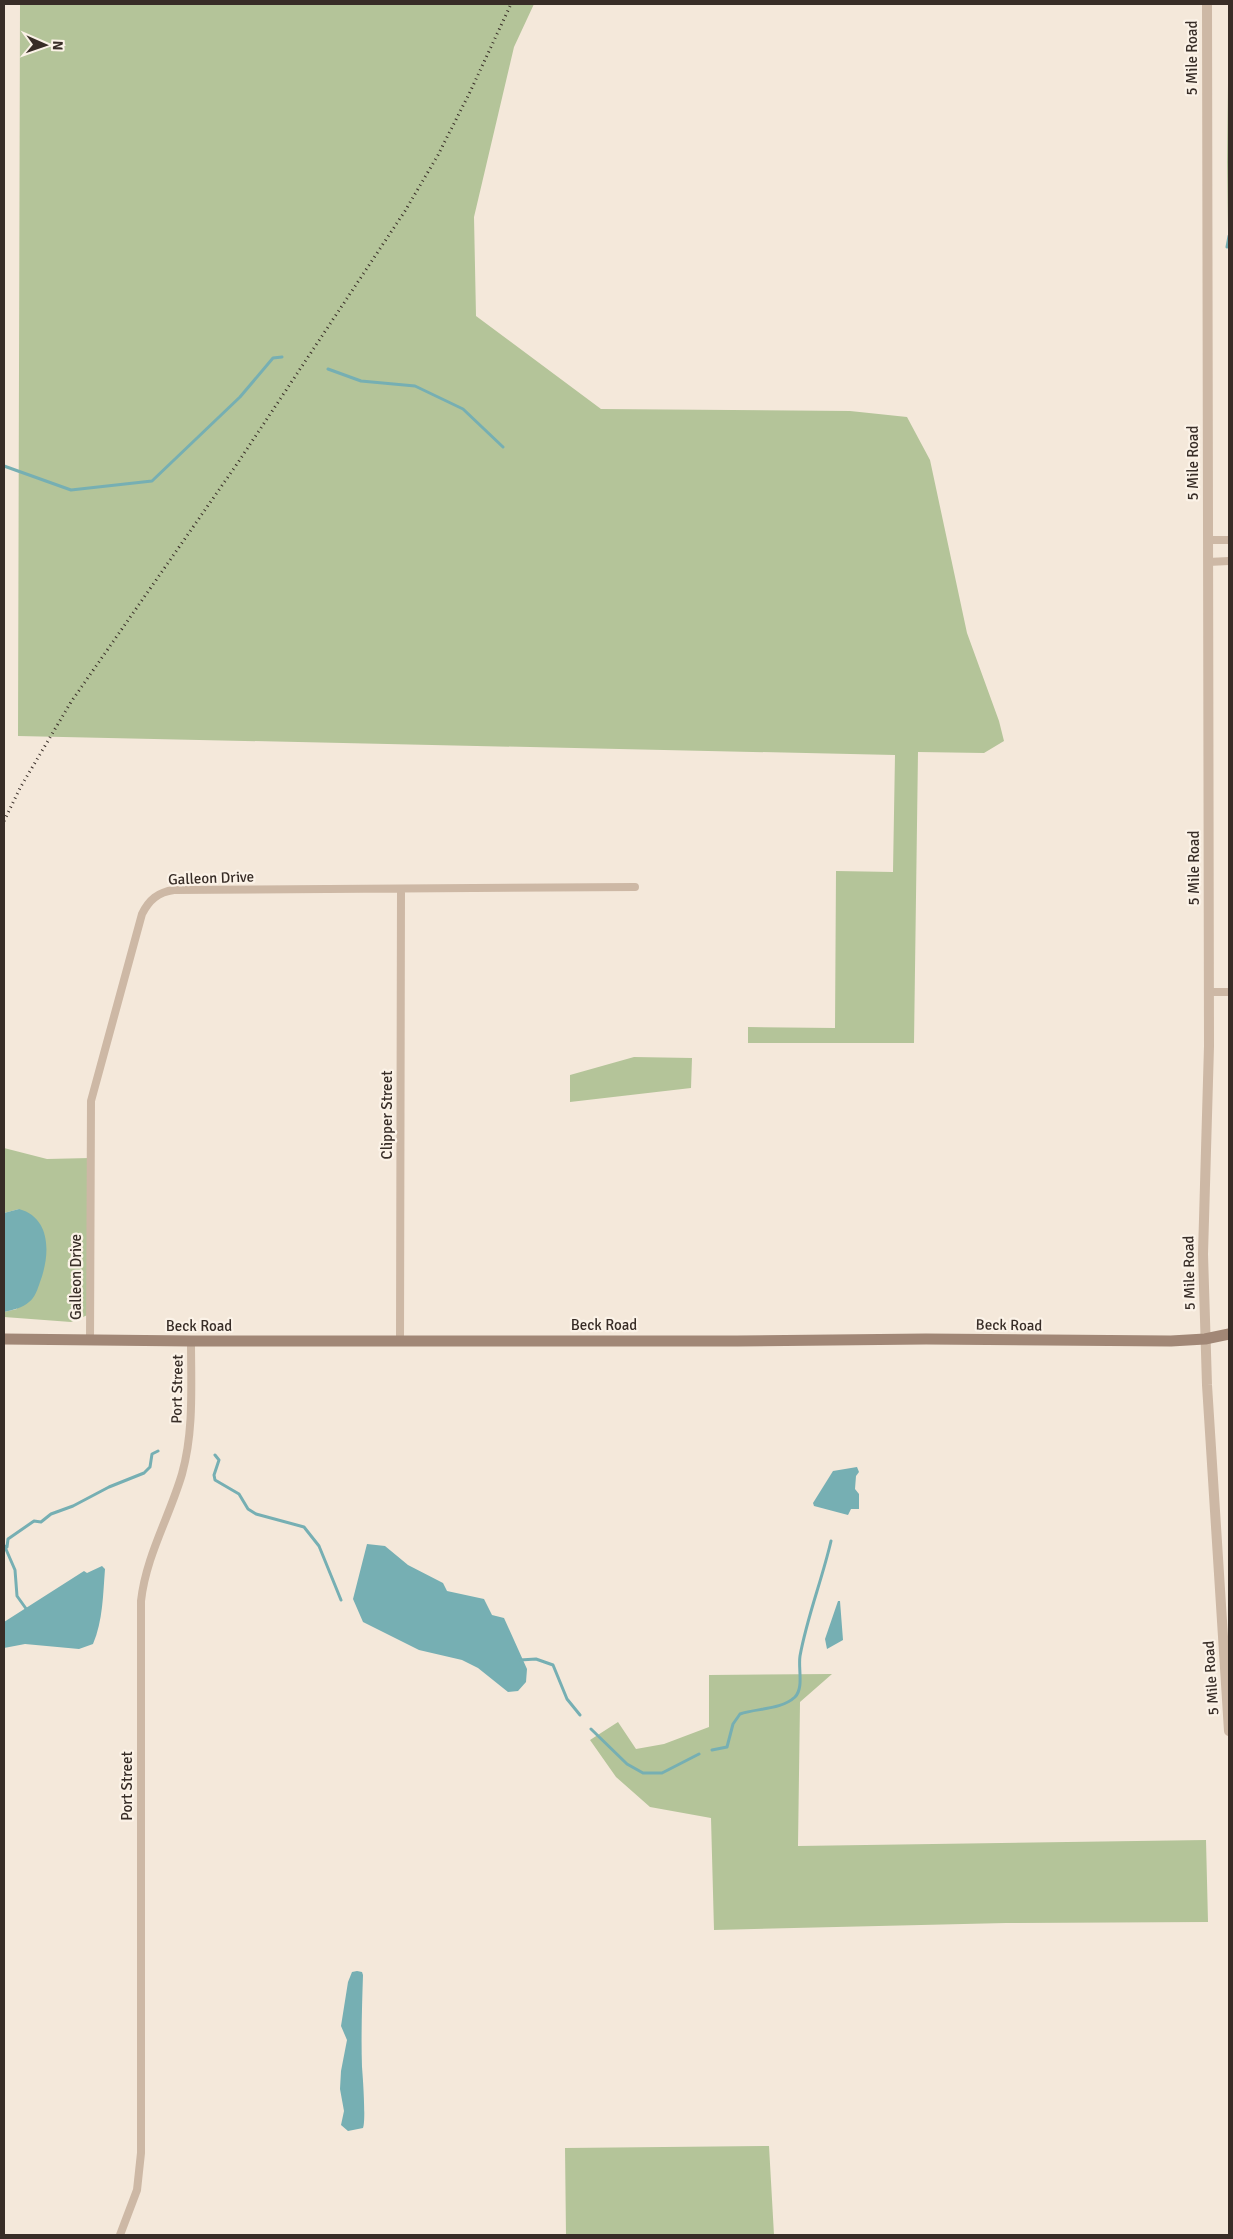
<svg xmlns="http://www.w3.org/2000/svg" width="1233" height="2239" font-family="Signika,sans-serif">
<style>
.green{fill:#b4c499}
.water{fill:#76afb3}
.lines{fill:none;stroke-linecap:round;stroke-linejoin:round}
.stream{stroke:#76afb3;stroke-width:3}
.minor{stroke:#cdb8a5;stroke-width:8}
.tertiary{stroke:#cdb8a5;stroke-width:10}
.secondary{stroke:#a18776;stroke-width:11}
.rail{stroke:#382d27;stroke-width:3;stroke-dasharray:1 4;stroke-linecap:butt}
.labels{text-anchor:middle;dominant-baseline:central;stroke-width:4.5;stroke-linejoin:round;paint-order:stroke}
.street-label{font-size:15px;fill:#382d27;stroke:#fbf2e7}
</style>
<rect width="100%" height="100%" fill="#f4e8da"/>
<path class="green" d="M20 4H534L514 47 474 217 476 316 601 409 850 411 907 417 930 460 967 633 999 721 1004 741 984 753 918 752 914 1043H748V1027L835 1028 836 871 893 872 895 755 18 736Z
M1229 4V299L1227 162Z
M634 1057 692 1058 691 1088 570 1102V1075Z
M4 1148 47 1159 90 1158V1314L71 1322 4 1317V1312L17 1309 19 1209 4 1213Z
M832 1674 800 1702 798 1846 1206 1840 1208 1922 1006 1923 714 1930 711 1818 650 1807 616 1777 590 1740 618 1722 636 1749 664 1744 709 1727V1675Z
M769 2146 774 2235H566L565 2148Z"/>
<path class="water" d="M19 1209C52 1218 50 1256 40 1282 38 1288 35 1298 29 1302 23 1308 12 1310 4 1312V1213Z
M857 1467 859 1472 856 1476 855 1489 859 1494V1509H851L848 1515 814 1506 813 1503 833 1471Z
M367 1544 385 1546 408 1565 443 1583 447 1591 484 1599 492 1615 504 1618 527 1669 526 1682 518 1691 508 1692 478 1668 462 1660 419 1650 363 1622 353 1599Z
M102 1566 105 1569C103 1594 103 1621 93 1644L79 1649 25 1644 4 1648V1622L84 1571 87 1573Z
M838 1601H840L843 1640 827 1649 825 1639Z
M357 1971 362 1972 363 1975C362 2006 361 2037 362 2067 363 2078 366 2121 363 2128L348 2131 341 2125 344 2111 340 2089 341 2071 347 2040 341 2026 348 1982 352 1972Z"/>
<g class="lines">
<path class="stream" d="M1227 247 1229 236
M328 369 361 381 415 386 463 409 503 447
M4 466 71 490 152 481 240 397 273 358 282 357
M215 1455 219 1460 214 1475 215 1480 239 1494 248 1509 256 1514 304 1527 319 1546 341 1600
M4 1546 7 1547 8 1539 34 1521 41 1522 51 1514 73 1506 109 1487 144 1473 150 1467 152 1454 158 1451
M5 1547 15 1570 17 1596 27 1610
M520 1660 536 1659 553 1665 567 1699 580 1715
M591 1729 627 1764 643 1773H662L699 1754
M712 1750 727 1747 733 1724 740 1714C757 1708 781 1710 795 1697 804 1688 798 1668 800 1656 807 1617 822 1580 831 1541"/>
<path class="minor" d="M1208 540H1229
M1208 562 1229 561
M1209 992H1229
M400 1340 401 890
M90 1341 91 1101 142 914C149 900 158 892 174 890L635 887
M120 2235 137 2190 141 2153V1601C146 1556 169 1518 182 1474 194 1431 191 1386 191 1341"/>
<path class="tertiary" d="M1207 4 1209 1046 1203 1254 1207 1385 1229 1731"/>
<path class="secondary" d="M4 1339 191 1341H737L926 1339 1171 1341 1205 1339 1229 1334"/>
<path class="rail" d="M4 821 20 788 71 702 237 464 405 211 438 155 470 92 511 4"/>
</g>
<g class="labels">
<g class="street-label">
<text transform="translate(1192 58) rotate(-90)">5 Mile Road</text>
<text transform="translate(1193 463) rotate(-90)">5 Mile Road</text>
<text transform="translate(1194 868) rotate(-90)">5 Mile Road</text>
<text transform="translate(211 878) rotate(-2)">Galleon Drive</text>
<text transform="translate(387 1115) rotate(-90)">Clipper Street</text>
<text transform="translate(1189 1273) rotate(-91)">5 Mile Road</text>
<text transform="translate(76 1277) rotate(-90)">Galleon Drive</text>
<text x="604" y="1325">Beck Road</text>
<text transform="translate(1009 1325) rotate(1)">Beck Road</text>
<text x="199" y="1326">Beck Road</text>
<text transform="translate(177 1389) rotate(-89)">Port Street</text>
<text transform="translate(1211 1678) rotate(-94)">5 Mile Road</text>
<text transform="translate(127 1786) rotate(-90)">Port Street</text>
</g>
</g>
<rect width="1233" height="2239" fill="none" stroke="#382d27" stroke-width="10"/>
<g transform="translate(45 45) rotate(92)" stroke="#fbf2e7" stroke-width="4" paint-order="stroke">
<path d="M0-4L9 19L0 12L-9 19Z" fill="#382d27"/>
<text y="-8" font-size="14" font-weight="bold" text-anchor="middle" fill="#382d27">N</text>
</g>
</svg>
